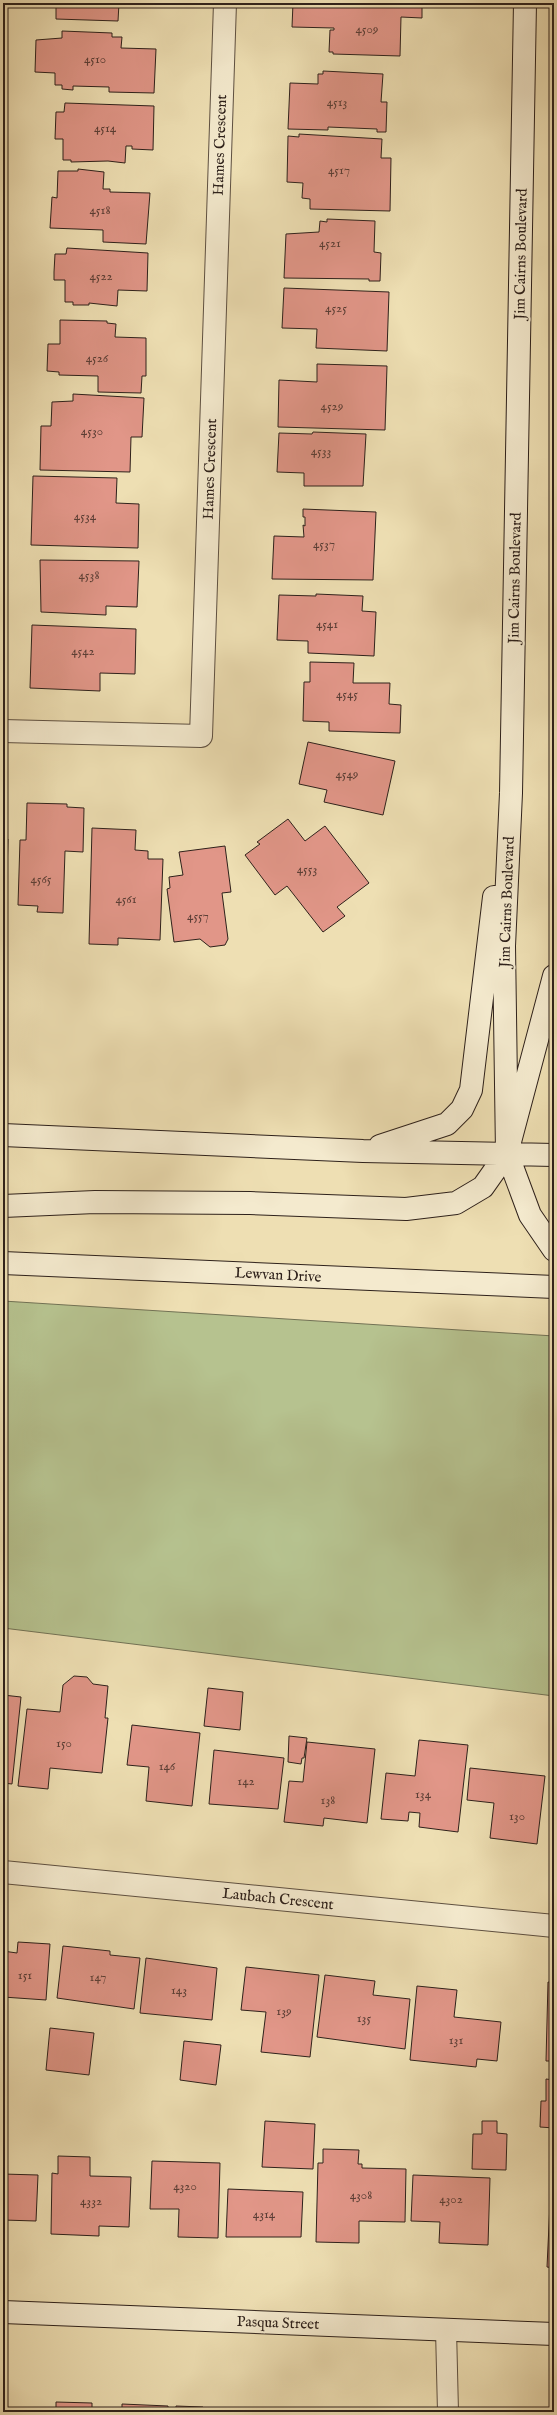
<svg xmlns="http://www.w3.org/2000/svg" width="557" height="2415" font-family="'IM FELL English',serif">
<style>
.green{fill:#b6c28f;stroke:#727255}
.building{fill:#e19688;stroke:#2e211b}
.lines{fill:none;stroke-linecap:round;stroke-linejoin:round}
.lane-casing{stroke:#5e5041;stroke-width:22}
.street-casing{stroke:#5e5041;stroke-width:24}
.secondary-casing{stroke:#2e211b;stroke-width:24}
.lane{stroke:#f4eace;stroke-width:20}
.street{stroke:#f4eace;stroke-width:22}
.secondary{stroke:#f4eace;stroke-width:22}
.labels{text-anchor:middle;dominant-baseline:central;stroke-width:4;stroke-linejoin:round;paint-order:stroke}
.number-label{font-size:13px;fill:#5b3e36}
.street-label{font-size:15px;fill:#2e211b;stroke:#f4eace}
</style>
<rect width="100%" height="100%" fill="#eedfb3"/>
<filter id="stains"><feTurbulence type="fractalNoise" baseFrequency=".005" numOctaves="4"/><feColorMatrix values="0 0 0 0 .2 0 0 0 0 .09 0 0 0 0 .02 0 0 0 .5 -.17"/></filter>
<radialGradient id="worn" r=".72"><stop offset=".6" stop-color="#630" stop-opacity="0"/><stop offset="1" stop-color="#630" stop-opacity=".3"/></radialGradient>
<path class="green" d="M3 1301 554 1336V1696L3 1628Z"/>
<path class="building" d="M56 3H119L118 21 56 19Z
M293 3H422V18L401 17 400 56 333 54V52H329L330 30H334V28L292 27Z
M62 31 112 33V37H122L121 48 156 49 154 93 109 92V87L73 86V90L62 89V85H55V73L35 72 36 40 62 38Z
M323 71 383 74 381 102H387L386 132H377V129L328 127V130L288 129 290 83 318 84V74H323Z
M65 103 154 106 153 150 132 149V146H126L125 163 108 161 71 162V160H63V139H55L56 112H64Z
M299 134 382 139 381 158H391L390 211 310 209V199L302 198 303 183 287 182 288 136 299 137Z
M78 169 104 172 103 189H110V192L150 193 146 244 103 242V230L50 228 52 197 57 198 58 171H78Z
M327 219 375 221 374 252 381 253 380 281H369V279L284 278 286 234 319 232 320 221 327 222Z
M67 248 148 253 147 291 118 290 117 306 89 303V305H73V302H65V280H54V272L55 254H66Z
M284 288 389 292 387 351 316 348 317 329 282 328Z
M60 320 107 321V323L116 324 115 337 146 338V376H142L141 393 98 392V376L59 375V372L47 371 48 344H60Z
M317 364 387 366 385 430 278 427 279 380 317 382Z
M73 394 144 398 142 437H131L130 472 40 470 41 426H51L52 402 73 401Z
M313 432 366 434 363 486H304V473L277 472 279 433 312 434Z
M33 476 117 478 116 503 139 504 138 548 31 545Z
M303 509 376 512 373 580 272 579 274 536 304 537 303 525 305 526V517H303Z
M40 560 139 561 137 607 106 606V615L41 612Z
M316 594 363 596 362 611 376 612 374 656 308 653V641L277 640 279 595 316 596Z
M32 625 136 629 135 674 100 673V691L30 688Z
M310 662 354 663 353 683H390L389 704 401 705 400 733 329 731V722L303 721 304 682H310Z
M308 742 395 761 383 815 324 802 327 790 299 784Z
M27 803 67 804V807L84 808 83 852 65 851 63 913 37 912 38 906 18 905 20 840H26Z
M288 819 305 841 325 826 369 883 337 907 345 916 323 932 287 886 275 895 245 855 260 844 257 842Z
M92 828 136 830 135 850 148 851V859H163L160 940 118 938V945L89 944Z
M3 838 8 839 6 911H3Z
M225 846 231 892 222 893 228 939 225 945 210 947 200 939 174 942 167 889 170 888 169 877 183 875 179 852Z
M74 1676 87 1677 93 1684 108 1686 105 1718H108L102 1773 50 1768 48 1789 18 1786 27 1709 60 1712 63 1685Z
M208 1688 243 1692 240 1730 204 1726Z
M3 1695 21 1697 12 1784 3 1783Z
M132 1725 200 1733 192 1806 146 1801 149 1767 127 1765Z
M289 1736 307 1738 304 1758H302L301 1764 288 1762Z
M419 1740 468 1745 458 1832 419 1827 420 1813 409 1812 408 1821 381 1819 386 1773 415 1776Z
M307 1742 375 1749 367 1823 324 1818 323 1826 284 1822 289 1781 303 1782Z
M214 1750 284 1758 278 1809 209 1804Z
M470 1768 545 1776 537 1844 490 1838 494 1803 467 1800Z
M18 1942 50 1944 46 2000 3 1997V1951L17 1953Z
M63 1946 110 1951V1955L140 1958 134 2009 57 1998Z
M146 1958 217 1968 212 2020 140 2013Z
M246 1967 319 1975 310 2057 261 2052 266 2012 241 2010Z
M325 1975 375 1981 373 1995 410 1999 405 2049 317 2037Z
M548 1982 554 1983V2061H546Z
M417 1986 457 1990 454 2017 501 2022 497 2061 477 2059 476 2067 410 2060Z
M50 2028 94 2033 89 2075 46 2070Z
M184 2041 221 2045 216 2085 180 2080Z
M546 2079 554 2080V2128L540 2127 541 2101H546Z
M265 2121 315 2124 313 2169 262 2167Z
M482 2121H497V2133L507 2134 506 2170 472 2169 473 2134H482Z
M323 2149 359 2150 358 2164H362V2168L406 2169 405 2222 359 2221V2243L316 2242 318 2163H323Z
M58 2156 90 2157V2176L131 2177 129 2227 99 2226V2236L51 2234 52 2173 58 2174Z
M152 2161 220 2163 218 2238 178 2237 179 2209H150Z
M3 2174 38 2175 36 2221 3 2220Z
M413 2175 490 2178 488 2245 439 2243 440 2222 411 2221Z
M551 2182H554V2268L547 2267Z
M228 2189 303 2192 301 2237H226Z
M551 2388H554V2412H550Z
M56 2402 92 2403V2412H17V2410L56 2411Z
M122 2404 168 2406V2412H122Z
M176 2406 203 2407 202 2412H176Z
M226 2409 264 2411V2412H226Z"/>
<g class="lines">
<g class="lane-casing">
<path id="lane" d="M446 2329 448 2412"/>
</g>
<g class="street-casing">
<path id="street" d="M3 731 201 736 225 3
M3 1872 554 1926"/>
</g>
<g class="secondary-casing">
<path id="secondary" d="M525 3 511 793 504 946 507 1153 530 1215 554 1250
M3 1135 363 1151 554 1155
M380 1146 447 1124 462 1109 471 1090 494 897
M3 1206 95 1202 250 1203 406 1209 456 1203 483 1187 507 1153 554 976
M3 1263 554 1287
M3 2312 554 2334"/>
</g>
<use href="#lane" class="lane"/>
<use href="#street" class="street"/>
<use href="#secondary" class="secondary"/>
</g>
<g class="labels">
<g class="number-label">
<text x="367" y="29">4509</text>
<text x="95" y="59">4510</text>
<text x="337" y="102">4513</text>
<text x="105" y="128">4514</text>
<text x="339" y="170">4517</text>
<text x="100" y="210">4518</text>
<text x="330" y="243">4521</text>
<text x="101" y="276">4522</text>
<text x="336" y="308">4525</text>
<text x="97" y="358">4526</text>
<text x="332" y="406">4529</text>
<text x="92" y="431">4530</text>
<text x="321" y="451">4533</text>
<text x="85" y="516">4534</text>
<text x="324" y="544">4537</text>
<text x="89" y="575">4538</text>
<text x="327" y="624">4541</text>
<text x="83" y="651">4542</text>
<text x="347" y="694">4545</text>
<text x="347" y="774">4549</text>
<text x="307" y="869">4553</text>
<text x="41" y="879">4565</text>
<text x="126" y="899">4561</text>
<text x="198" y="916">4557</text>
<text x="64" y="1743">150</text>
<text x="167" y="1766">146</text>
<text x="246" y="1781">142</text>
<text x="423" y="1794">134</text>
<text x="328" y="1800">138</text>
<text x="517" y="1816">130</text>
<text x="25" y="1975">151</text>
<text x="98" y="1977">147</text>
<text x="179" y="1990">143</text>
<text x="284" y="2011">139</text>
<text x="364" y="2018">135</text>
<text x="456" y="2040">131</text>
<text x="185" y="2186">4320</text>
<text x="361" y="2195">4308</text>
<text x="451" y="2199">4302</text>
<text x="91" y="2201">4332</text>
<text x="264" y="2214">4314</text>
</g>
<g class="street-label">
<text transform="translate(220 145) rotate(-88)">Hames Crescent</text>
<text transform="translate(521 254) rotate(-89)">Jim Cairns Boulevard</text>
<text transform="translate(210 469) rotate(-88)">Hames Crescent</text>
<text transform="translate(515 578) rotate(-89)">Jim Cairns Boulevard</text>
<text transform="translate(507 902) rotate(-88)">Jim Cairns Boulevard</text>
<text transform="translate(278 1275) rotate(3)">Lewvan Drive</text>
<text transform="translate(278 1899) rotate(6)">Laubach Crescent</text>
<text transform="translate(278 2323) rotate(2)">Pasqua Street</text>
</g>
</g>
<rect width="557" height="2415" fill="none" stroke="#eedfb3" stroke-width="16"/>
<rect x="4" y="4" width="549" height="2407" fill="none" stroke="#2e211b" stroke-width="2"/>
<rect x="8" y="8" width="541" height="2399" fill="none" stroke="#2e211b"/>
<rect width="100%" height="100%" filter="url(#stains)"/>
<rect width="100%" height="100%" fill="url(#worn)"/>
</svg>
